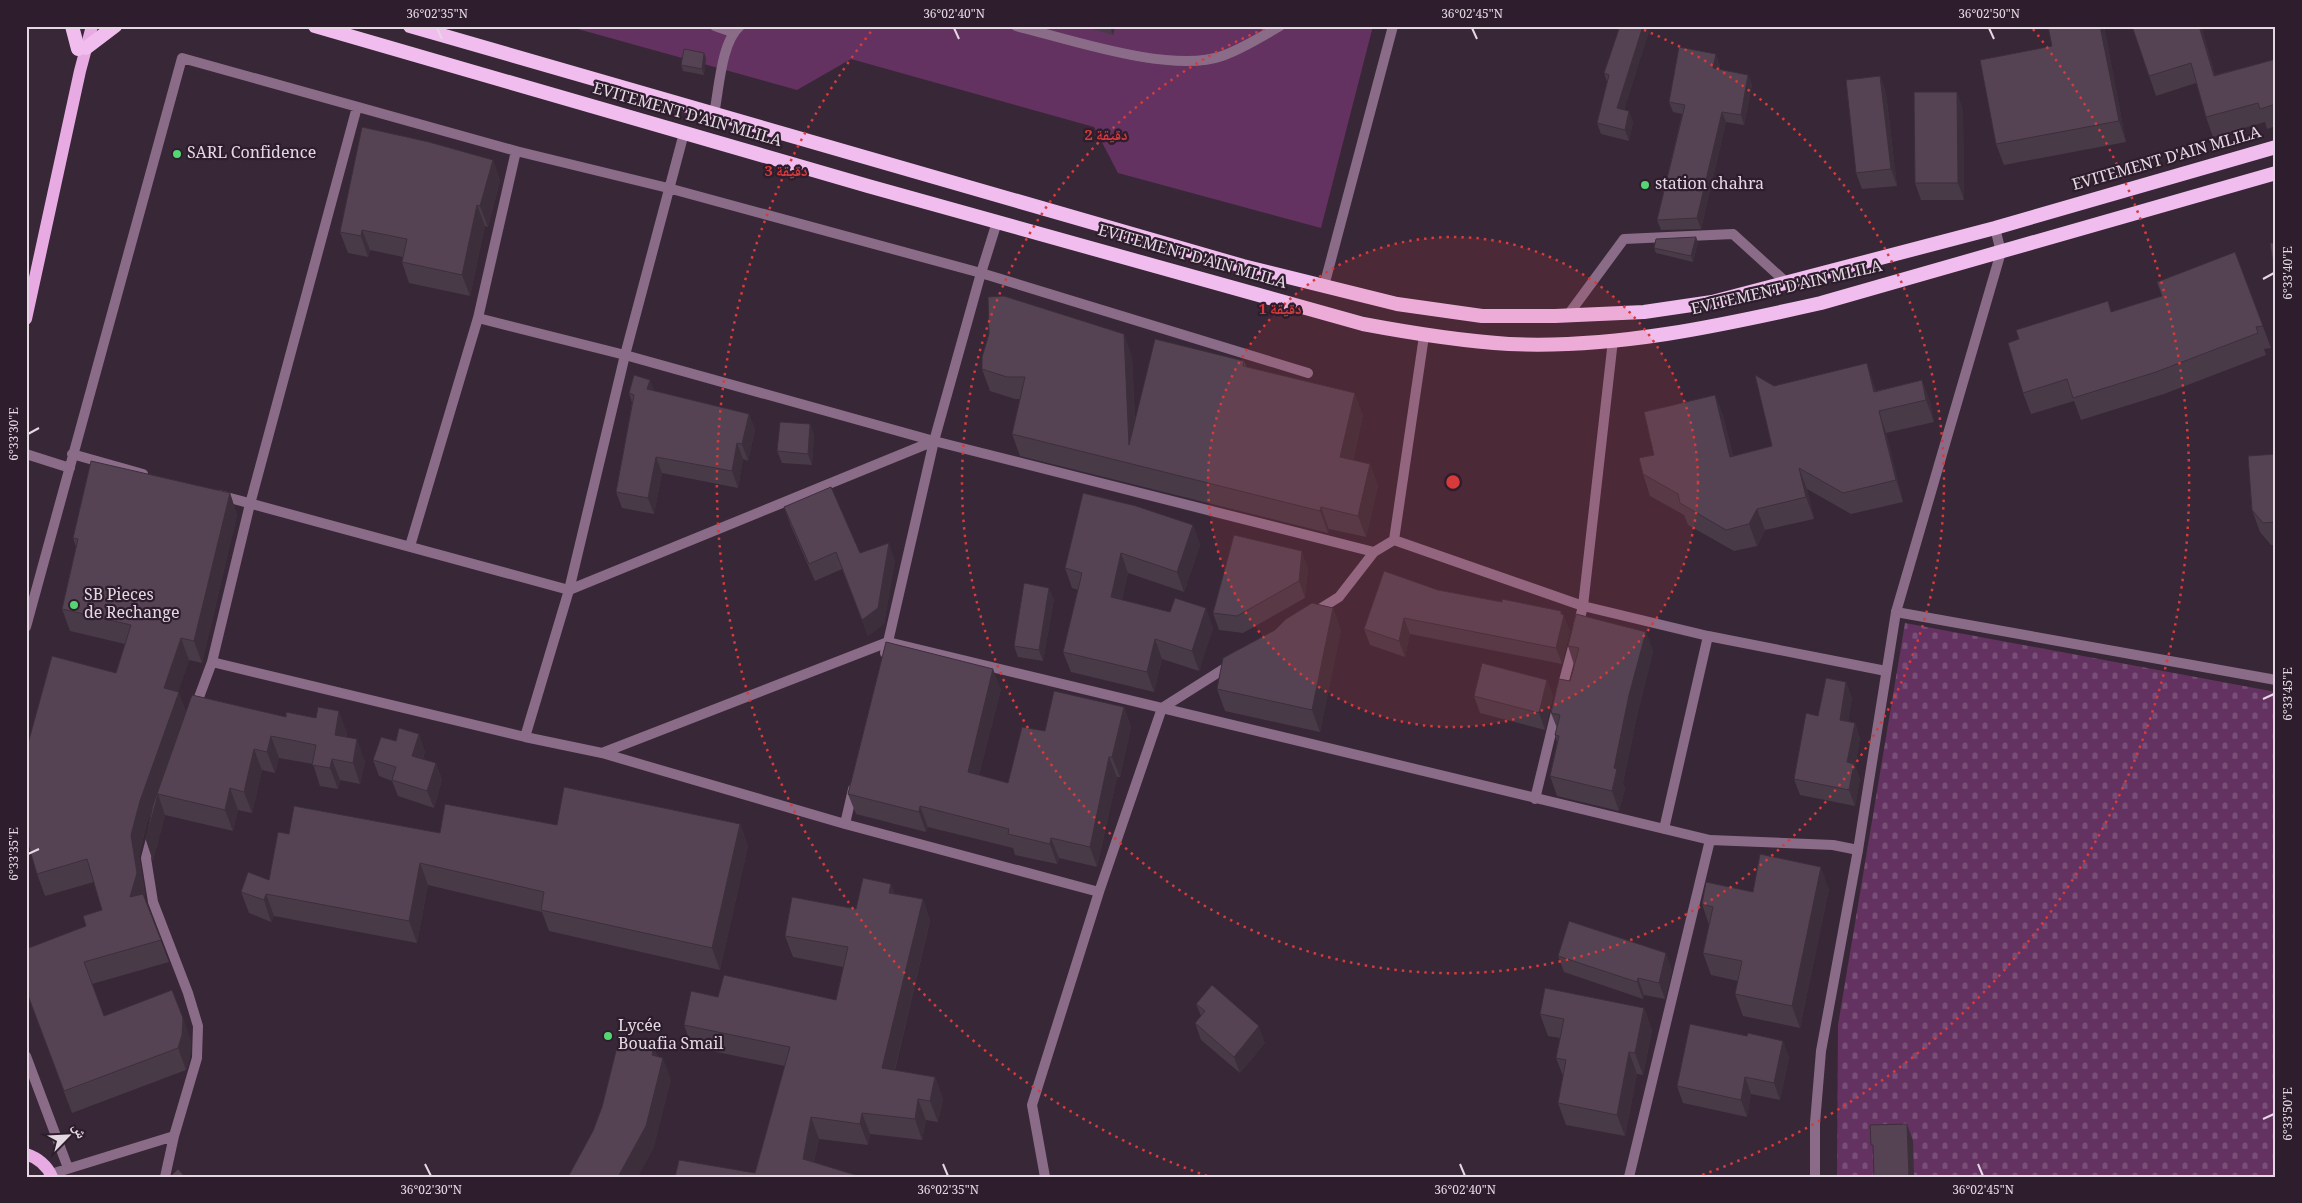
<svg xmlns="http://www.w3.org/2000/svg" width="2302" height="1203" font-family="Georgia,'Noto Naskh Arabic',serif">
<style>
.cemetery{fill:url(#cemetery-stones)}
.garden{fill:#633261}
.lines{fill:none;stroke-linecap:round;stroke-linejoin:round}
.service{stroke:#8a6c88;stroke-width:10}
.minor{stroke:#8a6c88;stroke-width:10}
.tertiary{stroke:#8a6c88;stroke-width:10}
.primary{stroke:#e7aae3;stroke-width:12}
.trunk{stroke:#f1bcee;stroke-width:14}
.wall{fill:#493a48}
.shaded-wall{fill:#3c2f3b}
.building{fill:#554354;stroke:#3c2f3b}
.ticks{fill:none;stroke:#e4d9e3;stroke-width:2}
.ring{fill:none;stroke:#d73a3b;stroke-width:2.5;stroke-dasharray:2.5 5}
.poi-dot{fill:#54d672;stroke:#2e1d2d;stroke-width:2}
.labels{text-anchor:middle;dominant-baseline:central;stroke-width:4.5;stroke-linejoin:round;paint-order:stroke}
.street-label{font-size:16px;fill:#e4d9e3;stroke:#2e1d2d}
.poi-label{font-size:16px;fill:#e4d9e3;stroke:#2e1d2d;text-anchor:start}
.centre{fill:#d73a3b;stroke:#2e1d2d;stroke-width:2.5}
.ring-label{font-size:15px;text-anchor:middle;font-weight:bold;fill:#d73a3b;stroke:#2e1d2d;stroke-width:4.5;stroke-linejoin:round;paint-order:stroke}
.neatline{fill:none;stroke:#e4d9e3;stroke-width:2}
.ticks-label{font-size:12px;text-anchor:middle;fill:#e4d9e3}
</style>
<defs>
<pattern id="cemetery-stones" width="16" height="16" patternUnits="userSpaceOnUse" patternTransform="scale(1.25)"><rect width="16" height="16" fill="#633261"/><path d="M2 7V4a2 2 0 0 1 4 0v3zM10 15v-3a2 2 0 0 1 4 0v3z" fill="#794f78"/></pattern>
</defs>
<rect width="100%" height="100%" fill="#382737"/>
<path class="cemetery" d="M1905 623 2276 692V1177H1837L1838 1025Z"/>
<path class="garden" d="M567 26H1373L1321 228 1118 173 1094 127 851 59 797 90Z"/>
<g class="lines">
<path class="service" d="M715 26 732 32
M1016 26C1069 39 1171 74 1222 56 1242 49 1261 37 1280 26
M714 114C719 90 721 42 740 26
M1324 286 1393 26
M1568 315 1624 239 1733 234 1787 283"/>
<path class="minor" d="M997 222 981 273 934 441 1374 552
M478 318 625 355 684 133
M934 441 888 642 1710 840 1833 845 1858 850
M26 454 70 468
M72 454 143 474
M219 495 569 590 625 355 934 441
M1394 540 1583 606 1708 636 1886 671
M410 546 478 318 516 151
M1315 612 1339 597 1374 552 1394 540 1424 336
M1896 612 2276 680
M1578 626 1583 606 1613 340
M26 627 182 58 516 151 668 188 981 273 1308 373
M212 662 250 504 357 107
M1561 692 1574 643
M195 708 212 662 525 737 602 753 888 642 885 653
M525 737 569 590 934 441
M602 753 845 824
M853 789 845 824 1099 892
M1535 799 1557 708
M1664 829 1708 636
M152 835 146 858 153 902 188 993 198 1026 197 1058 174 1136 165 1177
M26 1056 68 1168
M51 1174 174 1136
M1045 1177 1032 1105 1099 892 1162 708 1230 665
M1629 1177 1710 840"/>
<path class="tertiary" d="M1815 1177V1123L1821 1051 1858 850 1896 612 2001 252 1995 228"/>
<path class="primary" d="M26 319 80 71 92 26
M26 1154C38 1158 47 1165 52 1177"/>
<path class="trunk" d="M72 26 78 49
M315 26 868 186 1363 324C1411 333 1460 341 1509 344 1614 349 1719 326 1821 303L2276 173
M410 26 1243 266 1397 304 1482 316H1555L1644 312 1712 302 1995 228 2276 147
M86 48 115 26"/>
</g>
<path class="wall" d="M1082 26H1115L1113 35Z
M2048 26H2104L2126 142 2004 165 1996 144 2052 46Z
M2132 26H2201L2215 75 2276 59V126L2267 129 2265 122 2213 137 2206 117 2196 83 2156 96Z
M1649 31 1624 110 1629 111 1633 122 1629 141 1601 134 1597 123 1607 82 1604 73Z
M706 58 704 75 683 71 681 65Z
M1720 64 1719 69 1748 75 1752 85 1744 125 1726 122 1701 229 1661 230 1657 220 1682 114 1673 112 1669 102Z
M1880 76 1886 93 1897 186 1862 189 1856 173Z
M1963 109 1964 200H1921L1915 183Z
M493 160 500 181 488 227 485 226 470 296 409 283 402 262 403 257 370 250 368 257 348 253 340 232Z
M1698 242 1693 262 1656 253 1654 248Z
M2235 252 2271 348 2264 349 2266 355 2164 394 2081 420 2074 401 2031 414 2023 393 2019 339 2108 301 2111 312 2162 296Z
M1132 356 1135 421 1244 361 1247 367 1363 415 1353 460 1370 464 1378 486 1366 537 1329 529 1328 533 1020 456 1012 434 1020 399H1015L990 391 982 369Z
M650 380 654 391 749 414 755 430 748 461 743 459 738 488 662 473 654 514 622 508 616 492 632 403 629 393Z
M1922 380 1930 402 1934 422 1886 433 1903 502 1851 514 1807 489 1814 519 1765 530 1757 546 1734 551 1688 525 1684 515 1650 496 1643 474 1654 455 1715 395 1723 416 1733 456 1772 446 1774 386 1874 385 1876 391Z
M810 424 814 435 812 465 782 463 777 451Z
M2276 454V545H2271L2260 532 2252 510Z
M230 493 237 515 202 663 189 660 178 692 186 712 347 733 346 738 365 761 360 784 340 780 338 789 320 786 313 764 279 758 275 773 262 770 252 813 238 810 233 831 165 815 153 861 146 840 151 812 147 823 139 856 145 894 144 897 169 962 92 984 104 1016 191 1040 190 1057 186 1070 72 1113 26 991 102 910 94 882 45 896 37 874 116 673 125 644 70 631 62 609 76 547 73 538Z
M784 507 860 553 895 560 884 624 868 636 842 569 815 581 790 524Z
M1193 525 1200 545 1184 592 1128 573 1122 600 1213 628 1199 671 1162 659 1154 692 1071 672 1063 652 1078 590 1072 588 1065 568Z
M1308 568 1305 598 1243 633 1219 630 1213 613Z
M1438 590 1502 602 1561 611 1570 631 1562 664 1410 634 1405 657 1370 645 1364 629Z
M1054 599 1043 661 1018 657 1014 646Z
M1333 608 1341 630 1320 732 1225 711 1217 689Z
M1646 632 1653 652 1637 716 1623 783 1625 789 1619 811 1557 796 1550 776 1557 742 1555 735 1557 728 1551 713 1570 681 1574 665 1568 646Z
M1547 680 1553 696 1545 730 1480 713 1474 696Z
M1846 682 1852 698 1848 721 1855 723 1860 738 1855 766 1860 779 1855 806 1800 795 1794 779 1818 716Z
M1001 689 979 775 1008 783 1045 731 1124 707 1131 727 1120 777H1117L1097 867 1059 858 1057 864 1015 855 1013 848 928 827 926 832 856 814 848 794Z
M425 751 423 759 436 763 442 780 434 808 398 796 392 781 379 776 373 760Z
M740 824 748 846 720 970 549 931 542 912 428 885 417 943 274 916 271 922 249 913 241 892 269 880 289 834 440 833 557 825Z
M1829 889 1800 1028 1743 1016 1735 994 1738 981 1711 975 1703 953 1709 925 1702 904 1753 892Z
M894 894 923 899 930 921 895 1070 935 1077 943 1099 938 1122 926 1120 922 1140 870 1134 868 1145 819 1139 814 1162 862 1177H675L755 1173 785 1066 692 1047 684 1025 718 997 836 1000 843 967 793 957 785 936Z
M1558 956 1672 970 1665 999 1644 995 1643 999 1564 972Z
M1196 1004 1265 1043 1240 1073 1201 1040 1195 1023 1201 1016Z
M1644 1008 1652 1030 1643 1075 1637 1074 1625 1136 1566 1125 1558 1103 1563 1076 1556 1058 1560 1038 1548 1036 1540 1014Z
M1783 1041 1789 1058 1780 1100 1751 1094 1747 1117 1683 1103 1677 1086Z"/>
<path class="shaded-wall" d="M1110 26H1115L1113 35Z
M1643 26H1648L1649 31 1621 119 1617 108Z
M2100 26H2104L2126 142 2119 121Z
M2199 26H2201L2221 95 2214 76Z
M704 53 706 58 704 75 702 69Z
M1716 54 1720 64 1717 79 1713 68Z
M1748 75 1752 85 1744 125 1741 115Z
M1880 76 1886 93 1897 186 1891 169Z
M1957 92 1963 109 1964 200 1958 183Z
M1629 111 1633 122 1629 141 1625 130Z
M1722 112 1726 122 1701 229 1697 218Z
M493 160 500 181 488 227 480 206Z
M477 205 485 226 470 296 462 275Z
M362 230 370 250 368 257 361 236Z
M1696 237 1698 242 1693 262 1691 256Z
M1124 334 1132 356 1137 467 1129 445Z
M1867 363 1874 385 1882 413 1874 392Z
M650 380 656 396 647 389Z
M1922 380 1930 402 1934 422 1926 400Z
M1355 393 1363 415 1348 479 1340 457Z
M1715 395 1723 416 1738 478 1730 457Z
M1879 411 1886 433 1903 502 1896 480Z
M749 414 755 430 748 461 742 444Z
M810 424 814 435 812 465 808 454Z
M737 443 743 459 738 488 732 471Z
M656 457 662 473 654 514 648 498Z
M1370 464 1378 486 1366 537 1358 516Z
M1799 468 1807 489 1814 519 1806 497Z
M230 493 237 515 202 663 194 641Z
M1321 507 1329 529 1328 533 1320 511Z
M1757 509 1765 530 1757 546 1749 524Z
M1193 525 1200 545 1184 592 1177 572Z
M889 543 895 560 884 624 868 636 862 620Z
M1302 551 1308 568 1305 598 1299 581Z
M1121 553 1128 573 1118 617 1111 597Z
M1049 588 1054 599 1043 661 1039 650Z
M1206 608 1213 628 1199 671 1192 651Z
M1333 608 1341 630 1320 732 1312 710Z
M1561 611 1563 617 1564 615 1570 631 1562 664 1556 648Z
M1404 618 1410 634 1405 657 1399 641Z
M1646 632 1653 652 1637 716 1623 783 1625 789 1619 811 1612 791 1614 768 1629 695Z
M181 638 189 660 173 707 179 692 186 713 158 794 165 815 153 861 146 840 157 796 147 823 139 856 145 894 138 919 130 897 131 835 164 688Z
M1155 639 1162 659 1154 692 1147 672Z
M993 669 1001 689 975 792 968 772Z
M1547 680 1553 696 1545 730 1539 713Z
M1846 682 1852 698 1845 736 1840 720Z
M1124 707 1131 727 1120 777 1112 757Z
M339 711 347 733 343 757 335 735Z
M1855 723 1860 738 1855 766 1860 779 1855 806 1849 790 1847 762Z
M419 734 425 751 418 772 412 756Z
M271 736 279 758 275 773 267 752Z
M357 739 365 761 360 784 353 763Z
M254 749 262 770 252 813 244 792Z
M1109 757 1117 777 1097 867 1090 847Z
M332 759 340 780 338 789 330 768Z
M436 763 442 780 434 808 427 791Z
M230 788 238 810 233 831 225 810Z
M920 806 928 827 926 832 919 812Z
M740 824 748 846 720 970 712 948Z
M1051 838 1059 858 1057 864 1050 844Z
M420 863 428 885 417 943 409 921Z
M1821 867 1829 889 1800 1028 1792 1006Z
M891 884 899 905 889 893Z
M266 894 274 916 271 922 264 900Z
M923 899 930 921 890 1089 882 1068Z
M1666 953 1672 970 1665 999 1659 983Z
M1638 978 1644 995 1643 999 1637 982Z
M1644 1008 1652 1030 1643 1075 1635 1053Z
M183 1018 191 1040 190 1057 186 1070 178 1048Z
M1259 1026 1265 1043 1240 1073 1234 1057Z
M1783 1041 1789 1058 1780 1100 1774 1083Z
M654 1046 661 1065 663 1058 671 1080 654 1148 638 1177H618Z
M1629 1052 1637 1074 1625 1136 1617 1115Z
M935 1077 943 1099 938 1122 930 1101Z
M1745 1077 1751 1094 1747 1117 1741 1100Z
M918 1099 926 1120 922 1140 915 1119Z
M862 1113 870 1134 868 1145 860 1124Z
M811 1117 819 1139 811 1177 803 1159Z
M1907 1124 1913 1141 1914 1177H1909Z"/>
<path class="building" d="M1620 26H1643L1617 108 1629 111 1625 130 1597 123 1609 75 1604 73Z
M2048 26H2100L2119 121 1996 144 1980 60 2052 46Z
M2132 26H2199L2214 76 2276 59V104L2260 109 2258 103 2206 117 2191 63 2149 76Z
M1679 47 1716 54 1713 68 1748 75 1741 115 1722 112 1697 218 1657 220 1685 105 1669 102Z
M684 49 704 53 702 69 681 65Z
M1880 76 1891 169 1856 173 1846 80Z
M1914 92H1957L1958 183H1915Z
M362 127 429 142 493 160 480 206 477 205 462 275 402 262 407 239 362 230 361 236 340 232Z
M1696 237 1691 256 1654 248 1656 239Z
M2270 243H2276V285Z
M2235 252 2263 326 2256 327 2258 333 2156 372 2073 398 2067 379 2023 393 2008 343 2019 339 2016 330 2108 301 2111 312 2162 296 2157 282Z
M1004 296 1124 334 1129 445 1155 339 1244 361 1243 366 1355 393 1340 457 1370 464 1358 516 1321 507 1320 511 1012 434 1025 377H1007L982 369V357L989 334 988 297Z
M1867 363 1874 392 1922 380 1926 400 1879 411 1896 480 1843 493 1799 468 1806 497 1757 509 1749 524 1726 530 1680 503 1678 494 1643 474 1639 458 1654 455 1644 412 1715 395 1730 457 1772 446 1755 375 1774 386Z
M634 375 650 380 647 389 749 414 742 444 737 443 732 471 656 457 648 498 616 492 634 395 629 393Z
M780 422 810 424 808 454 777 451Z
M2276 454V530L2275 522 2263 523 2252 510 2248 456Z
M91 461 230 493 194 641 181 638 164 688 179 692 140 801 131 835 137 873 130 897 143 894 161 940 84 962 104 1016 172 990 183 1018 182 1035 178 1048 64 1091 26 990V949L86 926 83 916 102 910 87 859 37 874 26 837V751L52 656 116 673 131 625 62 609 78 539 73 538Z
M831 487 860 553 889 543 878 608 862 620 836 552 809 564 784 507Z
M1083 493 1136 506 1193 525 1177 572 1121 553 1111 597 1170 612 1175 598 1206 608 1192 651 1155 639 1147 672 1063 652 1082 573 1065 568Z
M1234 535 1302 551 1299 581 1237 616 1213 613Z
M1384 571 1438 590 1502 602V599L1561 611V614L1564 615 1556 648 1404 618 1399 641 1364 629Z
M1024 583 1049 588 1039 650 1014 646Z
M1312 603 1333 608 1312 710 1217 689 1223 658 1275 630 1286 619Z
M1576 614 1646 632 1629 695 1614 768 1617 769 1612 791 1550 776 1559 736 1555 735 1560 715 1551 713 1559 679 1570 681 1579 648 1568 646Z
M886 642 993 669 968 772 1008 783 1022 727 1045 731 1054 691 1124 707 1112 757H1109L1090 847 1051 838 1050 844 1008 834 1009 829 920 806 919 812 848 794Z
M1482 663 1547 680 1539 713 1474 696Z
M1826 678 1846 682 1840 720 1855 723 1847 762 1854 764 1849 790 1794 779 1806 713 1818 716Z
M192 695 286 717V712L316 718 318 707 339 711 335 735 357 739 353 763 332 759 330 768 312 765 316 745 271 736 267 752 254 749 244 792 230 788 225 810 158 794 146 840 153 805Z
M399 728 419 734 412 756 436 763 427 791 392 780 396 767 373 760 381 737 396 741Z
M564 787 740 824 712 948 541 910 544 892 420 863 409 921 266 894 264 900 241 892 248 872 269 880 278 832 289 834 294 806 440 833 445 804 557 825Z
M1760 854 1821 867 1792 1006 1735 994 1742 961 1703 953 1713 907 1702 904 1706 882 1753 892Z
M863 878 891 884 889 893 923 899 882 1068 935 1077 930 1101 918 1099 915 1119 862 1113 860 1124 811 1117 803 1159 862 1177H675L679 1160 755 1173 790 1047 684 1025 691 991 718 997 724 975 836 1000 848 947 785 936 792 897 856 909Z
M1569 921 1666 953 1659 983 1638 978 1637 982 1558 956Z
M1212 985 1259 1026 1234 1057 1195 1023 1205 1011 1196 1004Z
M1545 988 1644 1008 1635 1053 1629 1052 1617 1115 1558 1103 1566 1060 1556 1058 1564 1019 1540 1014Z
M1690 1024 1747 1036 1748 1033 1783 1041 1774 1083 1745 1077 1741 1100 1677 1086Z
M635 1040 654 1046 652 1055 663 1058 646 1126 618 1177H568L593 1131 602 1107 617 1047 633 1049Z
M1907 1124 1909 1177H1874L1873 1145H1871L1870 1125Z
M178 1169 185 1177H170Z"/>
<path class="ticks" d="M437 28 442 39M954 28 959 39M1472 28 1477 39M1989 28 1994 39M2263 279 2274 273M28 434 39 428M2263 699 2274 694M28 854 39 849M2263 1119 2274 1114M425 1164 431 1176M943 1164 948 1176M1460 1164 1465 1176M1978 1164 1983 1176"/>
<circle cx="1453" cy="482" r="245" fill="#d73a3b" fill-opacity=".12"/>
<g class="ring">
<circle cx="1453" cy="482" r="245"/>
<path d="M1637 27A491 491 0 1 1 1269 27"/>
<path d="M1207 1176A736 736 0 0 1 873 29M2033 29A736 736 0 0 1 1699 1176"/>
</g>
<g class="poi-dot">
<circle cx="177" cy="154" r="5"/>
<circle cx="1645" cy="185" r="5"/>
<circle cx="74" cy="605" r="5"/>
<circle cx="608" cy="1036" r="5"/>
</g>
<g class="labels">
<g class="street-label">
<text transform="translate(687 116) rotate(16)">EVITEMENT D'AIN MLILA</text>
<text transform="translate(2167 160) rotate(-16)">EVITEMENT D'AIN MLILA</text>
<text transform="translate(1192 258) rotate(16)">EVITEMENT D'AIN MLILA</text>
<text transform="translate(1787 289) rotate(-13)">EVITEMENT D'AIN MLILA</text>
</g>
<g class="poi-label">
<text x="187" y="154">SARL Confidence</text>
<text x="1655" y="185">station chahra</text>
<text x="84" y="596">SB Pieces<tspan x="84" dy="18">de Rechange</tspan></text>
<text x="618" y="1027">Lycée<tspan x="618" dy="18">Bouafia Smail</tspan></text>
</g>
</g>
<circle cx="1453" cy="482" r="8" class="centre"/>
<g class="ring-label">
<text x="1106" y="140">2 دقيقة</text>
<text x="786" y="176">3 دقيقة</text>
<text x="1280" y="314">1 دقيقة</text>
</g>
<rect width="2302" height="1203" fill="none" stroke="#2e1d2d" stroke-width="55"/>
<g transform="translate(68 1136) rotate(66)" stroke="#2e1d2d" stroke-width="4" paint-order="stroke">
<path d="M0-4L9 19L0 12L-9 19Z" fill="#e4d9e3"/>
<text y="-8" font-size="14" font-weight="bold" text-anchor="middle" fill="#e4d9e3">ش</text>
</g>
<rect x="28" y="28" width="2246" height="1148" class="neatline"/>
<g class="ticks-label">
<text x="437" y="18">36°02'35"N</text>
<text x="954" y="18">36°02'40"N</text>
<text x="1472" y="18">36°02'45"N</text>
<text x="1989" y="18">36°02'50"N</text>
<text transform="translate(2288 273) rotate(-90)" y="4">6°33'40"E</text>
<text transform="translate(14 434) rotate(-90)" y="4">6°33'30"E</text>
<text transform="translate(2288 694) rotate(-90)" y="4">6°33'45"E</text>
<text transform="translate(14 854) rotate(-90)" y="4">6°33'35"E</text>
<text transform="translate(2288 1114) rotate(-90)" y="4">6°33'50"E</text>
<text x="431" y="1194">36°02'30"N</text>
<text x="948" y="1194">36°02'35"N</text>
<text x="1465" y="1194">36°02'40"N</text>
<text x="1983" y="1194">36°02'45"N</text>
</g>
</svg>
